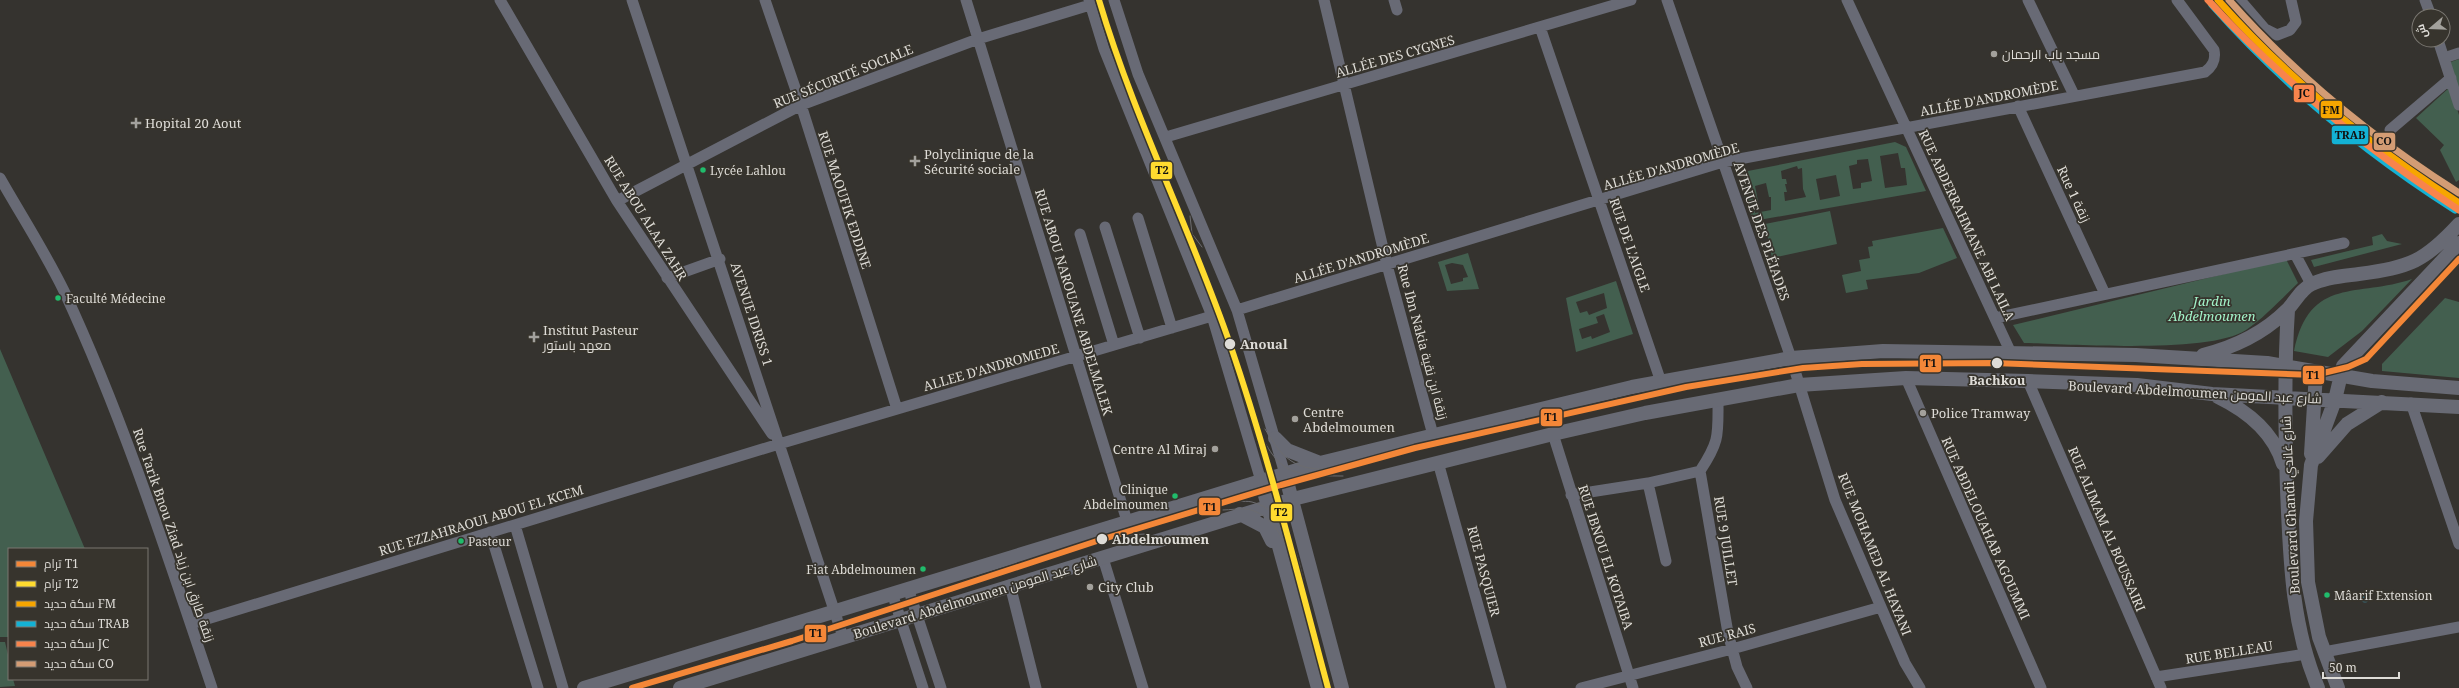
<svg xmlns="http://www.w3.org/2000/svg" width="2459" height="688" font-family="'Noto Serif',Cairo,serif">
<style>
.green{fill:#435f4f;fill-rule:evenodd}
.water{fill:#397180}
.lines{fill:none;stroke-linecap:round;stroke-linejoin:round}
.minor{stroke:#686a75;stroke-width:11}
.major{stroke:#686a74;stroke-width:14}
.tram{stroke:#6c6c6f;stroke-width:1}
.rail-1-casing{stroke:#37342d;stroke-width:10}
.rail-2-casing{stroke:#37342d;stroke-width:10}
.rail-3-casing{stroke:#37342d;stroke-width:10}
.rail-4-casing{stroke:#37342d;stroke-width:10}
.rail-1{stroke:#f7a600;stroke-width:7}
.rail-2{stroke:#13b2d5;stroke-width:7}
.rail-3{stroke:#f8844c;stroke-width:7}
.rail-4{stroke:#d39c74;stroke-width:7}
.tram-1-casing{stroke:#37342d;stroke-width:9}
.tram-2-casing{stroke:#37342d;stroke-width:9}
.tram-1{stroke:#f48738;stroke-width:6}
.tram-2{stroke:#ffdb2f;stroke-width:6}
.poi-dot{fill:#a3a19c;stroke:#37342d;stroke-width:1.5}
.bus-dot{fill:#20bc6c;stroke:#37342d;stroke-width:1.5}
.stop-dot{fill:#dedcd7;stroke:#37342d;stroke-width:1.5}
.labels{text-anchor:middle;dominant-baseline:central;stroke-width:3.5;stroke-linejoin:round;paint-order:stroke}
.bus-label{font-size:12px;fill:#dedcd7;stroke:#37342d;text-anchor:start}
.poi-label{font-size:13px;fill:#dedcd7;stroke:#37342d;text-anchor:start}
.street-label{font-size:13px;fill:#dedcd7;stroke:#37342d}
.park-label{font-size:13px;font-style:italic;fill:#a2f3c9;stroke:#37342d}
.stop-label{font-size:13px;font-weight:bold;fill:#dedcd7;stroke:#37342d;text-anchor:start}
.line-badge{stroke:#37342d;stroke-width:1.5}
.pale-badge-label{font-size:11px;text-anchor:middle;font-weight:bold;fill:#111}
</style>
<rect width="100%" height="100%" fill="#35332f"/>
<path class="green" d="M2459 59V98L2448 63Z
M2450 87 2459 115V180L2456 182 2440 150 2444 145 2416 118Z
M1895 142 1906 147 1926 191 1753 221 1740 184 1748 171ZM1898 153 1901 168H1905L1907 185 1885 188 1880 156ZM1868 159 1872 181 1861 183V188L1853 189 1849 166 1857 164V160ZM1797 166 1798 169 1802 168 1803 189 1806 197 1785 201 1784 192H1787L1785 184H1787L1786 179H1782L1781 171ZM1836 175 1840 196 1820 200 1816 179ZM1766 183 1769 197H1771V210L1755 213 1754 207 1759 206 1755 186Z
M1830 211 1837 244 1772 258 1765 224Z
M1943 228 1957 258 1919 273 1866 280 1868 289 1846 293 1842 275 1861 271 1859 260 1870 258 1868 247 1873 246 1872 241Z
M2382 234 2387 241 2402 244 2314 267 2311 260 2373 245 2372 237Z
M1468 253 1479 289 1447 291 1438 262ZM1452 263 1463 265 1468 277 1463 278V281L1451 284 1445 265Z
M2286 259 2298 283C2282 298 2265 317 2246 330 2210 354 2073 344 2024 343L2013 325Z
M2412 279 2362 331 2328 357 2294 351C2310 275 2358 298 2412 279Z
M1616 281 1633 334 1576 352 1566 298ZM1604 293 1607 308 1589 315 1587 311 1580 313 1576 302ZM1604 314 1610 332 1592 339 1591 336 1582 339 1579 329 1598 323 1596 317Z
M2445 298 2459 302V378L2382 371V364Z
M0 349 85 549H9V637H0Z
M0 642H5L9 659V679H13L15 686 0 687Z"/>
<path class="water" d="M2360.5 598a4.5 4.5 0 1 1 9 0a4.5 4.5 0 1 1-9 0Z"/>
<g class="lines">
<path class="minor" d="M500 0 617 201 772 434
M632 0 843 637
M765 0 801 105 897 409
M966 0 1127 521
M1089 0 1104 49 1212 316 1261 481
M1114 0 1138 74 1237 310 1285 474
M1324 0 1387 265 1433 435
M1394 0 1397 10
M1667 0 1791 358 1835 500 1905 663 1920 688
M1847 0 2011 353
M2028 0 2074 95
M2240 0 2265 29 2277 35 2290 30 2296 22 2291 0
M2425 0 2431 16
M1540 27 1661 382
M2438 40 2459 105
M2444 58 2459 53
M2018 106 2105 294
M2390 130 2451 78
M1166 137 1631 0
M0 178C21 215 45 252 64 291 124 420 167 554 212 688
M617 201 801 105 978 39 1090 5
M1138 218 1172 328
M1105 227 1140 338
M1080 234 1114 345
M2295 254 2311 284
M667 278 720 259
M1237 310 1723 162 2205 72C2213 66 2216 60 2214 50L2177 0
M1995 318 2344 243
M1906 378 2041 688
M2028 381 2161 688
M1718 400C1718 435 1720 441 1700 471L1728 633 1737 667 1747 688
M2411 403 2459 544
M1553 434 1633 688
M1438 462 1501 688
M1648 483 1700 471
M1571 495 1648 483 1666 561
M515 525 563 688
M490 532 538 688
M1103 558 1143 688
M1010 585 1036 688
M908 588 941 688
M892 593 923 688
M191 624 779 444 1212 316
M2324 652 2459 627
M2156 677 2306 654
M1581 688 1732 649 1881 607"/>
<path class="major" d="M2288 310C2284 369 2285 429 2287 489 2290 557 2291 624 2318 688
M2203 355C2235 347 2263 334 2287 310 2295 302 2301 289 2312 284 2326 277 2344 276 2359 274 2410 267 2424 262 2459 224
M2218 397C2247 411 2273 431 2283 464
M1275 438 1287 450 1320 463
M2311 454 2316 373
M2318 457 2347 424 2382 402
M1285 474 1342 688
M1261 481 1318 688
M1240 514 1265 527 1272 541
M584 688 1320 463 1632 387 1791 358 1883 351 2136 355 2267 363 2372 381 2459 388
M680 688 1293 499 1553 434 1645 413 1799 385 1906 378 2028 381 2137 385 2212 394 2459 407
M2338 688 2319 637 2308 582 2306 521 2311 465 2335 400 2343 366 2459 243"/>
<path class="tram" d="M1190 216 1194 251
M1181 219 1202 247
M1252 416C1277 471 1284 476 1343 476
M1265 429C1286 465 1299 471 1340 469
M1224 503C1233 503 1244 500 1252 502 1285 510 1297 550 1303 579
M1223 510C1230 510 1240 508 1248 509 1280 517 1289 553 1298 581
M1114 536 1145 534"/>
<g class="rail-1-casing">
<path id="rail-1" d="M2218 0C2289 80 2369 145 2459 203"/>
</g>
<g class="rail-2-casing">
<path id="rail-2" d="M2212 5C2284 86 2364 152 2455 210"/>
</g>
<g class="rail-3-casing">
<path id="rail-3" d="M2208 0C2282 82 2367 149 2459 210"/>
</g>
<g class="rail-4-casing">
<path id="rail-4" d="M2229 0C2296 76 2374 139 2459 193"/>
</g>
<use href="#rail-1" class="rail-1"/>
<use href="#rail-2" class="rail-2"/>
<use href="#rail-3" class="rail-3"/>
<use href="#rail-4" class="rail-4"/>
<g class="tram-1-casing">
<path id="tram-1" d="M632 688 792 641 1100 540 1281 485 1415 448 1686 387 1803 368 1862 364 1994 363 2315 375 2348 367 2366 359 2459 259"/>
</g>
<g class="tram-2-casing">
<path id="tram-2" d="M1099 0C1134 118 1190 228 1230 344 1269 457 1297 573 1328 688"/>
</g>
<use href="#tram-1" class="tram-1"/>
<use href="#tram-2" class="tram-2"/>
</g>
<g class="poi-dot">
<circle cx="1994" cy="54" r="4"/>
<path d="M134 117h4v4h4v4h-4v4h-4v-4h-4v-4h4z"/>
<path d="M913 155h4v4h4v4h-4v4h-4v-4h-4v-4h4z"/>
<path d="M532 331h4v4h4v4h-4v4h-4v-4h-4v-4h4z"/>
<circle cx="1923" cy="413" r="4"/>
<circle cx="1295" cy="419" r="4"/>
<circle cx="1215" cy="449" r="4"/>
<circle cx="1090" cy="587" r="4"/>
</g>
<g class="bus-dot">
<circle cx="703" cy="170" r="3.5"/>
<circle cx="58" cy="298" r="3.5"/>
<circle cx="1175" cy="496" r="3.5"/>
<circle cx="461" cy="541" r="3.5"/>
<circle cx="923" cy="569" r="3.5"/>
<circle cx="2327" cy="595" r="3.5"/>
</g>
<g class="stop-dot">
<circle cx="1230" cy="344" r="6"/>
<circle cx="1997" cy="363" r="6"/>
<circle cx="1102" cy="539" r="6"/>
</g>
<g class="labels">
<g class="bus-label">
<text x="710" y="170">Lycée Lahlou</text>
<text x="66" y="298">Faculté Médecine</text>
<text x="1168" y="489" text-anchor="end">Clinique<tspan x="1168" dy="15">Abdelmoumen</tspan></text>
<text x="468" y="541">Pasteur</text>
<text x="916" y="569" text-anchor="end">Fiat Abdelmoumen</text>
<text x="2334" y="595">Mâarif Extension</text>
</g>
<g class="poi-label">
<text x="2002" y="54">مسجد باب الرحمان</text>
<text x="145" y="123">Hopital 20 Aout</text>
<text x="924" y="154">Polyclinique de la<tspan x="924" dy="15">Sécurité sociale</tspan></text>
<text x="543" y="330">Institut Pasteur<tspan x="543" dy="15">معهد باستور</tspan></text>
<text x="1303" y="412">Centre<tspan x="1303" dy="15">Abdelmoumen</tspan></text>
<text x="1931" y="413">Police Tramway</text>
<text x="1207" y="449" text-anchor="end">Centre Al Miraj</text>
<text x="1098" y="587">City Club</text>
</g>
<g class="street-label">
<text transform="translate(1395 56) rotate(-16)">ALLÉE DES CYGNES</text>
<text transform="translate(843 76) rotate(-22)">RUE SÉCURITÉ SOCIALE</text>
<text transform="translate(1989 98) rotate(-11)">ALLÉE D'ANDROMÈDE</text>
<text transform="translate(1671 166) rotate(-16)">ALLÉE D'ANDROMÈDE</text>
<text transform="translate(2074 194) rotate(65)">Rue 1 زنقة</text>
<text transform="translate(845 200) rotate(72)">RUE MAOUFIK EDDINE</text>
<text transform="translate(646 218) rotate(58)">RUE ABOU ALAA ZAHR</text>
<text transform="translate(1967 225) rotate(65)">RUE ABDERRAHMANE ABI LAILA</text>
<text transform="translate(1762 231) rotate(71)">AVENUE DES PLÉIADES</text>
<text transform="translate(1630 245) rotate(71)">RUE DE L'AIGLE</text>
<text transform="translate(1361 258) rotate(-17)">ALLÉE D'ANDROMÈDE</text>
<text transform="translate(1074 302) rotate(73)">RUE ABOU NAROUANE ABDELMALEK</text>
<text transform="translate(752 314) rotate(72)">AVENUE IDRISS 1</text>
<text transform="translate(1423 342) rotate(75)">Rue Ibn Nakia زنقة ابن نقية</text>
<text transform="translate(991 367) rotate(-16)">ALLEE D'ANDROMEDE</text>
<text transform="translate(2195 392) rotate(3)">Boulevard Abdelmoumen شارع عبد المومن</text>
<text transform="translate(2290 505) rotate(-93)">Boulevard Ghandi شارع غاندي</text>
<text transform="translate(481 520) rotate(-17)">RUE EZZAHRAOUI ABOU EL KCEM</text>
<text transform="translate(1986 528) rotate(66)">RUE ABDELOUAHAB AGOUMMI</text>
<text transform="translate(2107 529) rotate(67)">RUE ALIMAM AL BOUSSAIRI</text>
<text transform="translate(174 535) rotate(71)">Rue Tarik Bnou Ziad زنقة طارق ابن زياد</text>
<text transform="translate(1726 541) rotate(81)">RUE 9 JUILLET</text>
<text transform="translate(1875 554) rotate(68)">RUE MOHAMED AL HAYANI</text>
<text transform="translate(1606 557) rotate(72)">RUE IBNOU EL KOTAIBA</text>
<text transform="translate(1484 571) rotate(75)">RUE PASQUIER</text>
<text transform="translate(975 597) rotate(-17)">Boulevard Abdelmoumen شارع عبد المومن</text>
<text transform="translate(1727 635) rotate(-15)">RUE RAIS</text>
<text transform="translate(2229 652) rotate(-9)">RUE BELLEAU</text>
</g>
<g class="park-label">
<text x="2212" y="301">Jardin<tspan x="2212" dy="15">Abdelmoumen</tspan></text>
</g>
<g class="stop-label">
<text x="1240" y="344">Anoual</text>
<text x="1997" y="380" text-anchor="middle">Bachkou</text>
<text x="1112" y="539">Abdelmoumen</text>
</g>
</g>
<g class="line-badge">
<rect x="2293" y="84" width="22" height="19" rx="4" fill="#f8844c"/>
<rect x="2320" y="100" width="23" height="19" rx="4" fill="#f7a600"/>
<rect x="2331" y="125" width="38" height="20" rx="4" fill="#13b2d5"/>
<rect x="2373" y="132" width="23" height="19" rx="4" fill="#d39c74"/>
<rect x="1150" y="161" width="23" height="19" rx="4" fill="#ffdb2f"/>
<rect x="1919" y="354" width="23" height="19" rx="4" fill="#f48738"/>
<rect x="2302" y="365" width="23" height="20" rx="4" fill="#f48738"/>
<rect x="1540" y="408" width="23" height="19" rx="4" fill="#f48738"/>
<rect x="1198" y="497" width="23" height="19" rx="4" fill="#f48738"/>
<rect x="1270" y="503" width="23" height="19" rx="4" fill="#ffdb2f"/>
<rect x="804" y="624" width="23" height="19" rx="4" fill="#f48738"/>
</g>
<g class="pale-badge-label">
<text x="2304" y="97">JC</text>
<text x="2331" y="114">FM</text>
<text x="2350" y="139">TRAB</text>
<text x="2384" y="145">CO</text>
<text x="1162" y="174">T2</text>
<text x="1930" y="367">T1</text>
<text x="2313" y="379">T1</text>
<text x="1551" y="421">T1</text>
<text x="1210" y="511">T1</text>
<text x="1281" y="516">T2</text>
<text x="816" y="637">T1</text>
</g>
<rect x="8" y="548" width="140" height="132" fill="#37342d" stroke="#7a7771"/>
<rect x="16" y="561" width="20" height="6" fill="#f48738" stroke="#7a7771"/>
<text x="44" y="568" font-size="12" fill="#dedcd7">ترام T1</text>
<rect x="16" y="581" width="20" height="6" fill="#ffdb2f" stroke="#7a7771"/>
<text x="44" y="588" font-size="12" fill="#dedcd7">ترام T2</text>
<rect x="16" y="601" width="20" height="6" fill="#f7a600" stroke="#7a7771"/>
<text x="44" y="608" font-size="12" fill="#dedcd7">سكة حديد FM</text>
<rect x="16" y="621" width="20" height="6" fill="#13b2d5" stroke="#7a7771"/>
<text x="44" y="628" font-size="12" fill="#dedcd7">سكة حديد TRAB</text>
<rect x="16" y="641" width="20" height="6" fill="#f8844c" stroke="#7a7771"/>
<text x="44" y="648" font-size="12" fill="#dedcd7">سكة حديد JC</text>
<rect x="16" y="661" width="20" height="6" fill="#d39c74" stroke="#7a7771"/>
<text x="44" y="668" font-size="12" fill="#dedcd7">سكة حديد CO</text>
<g transform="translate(2431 28) rotate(251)"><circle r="19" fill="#37342d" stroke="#7a7771"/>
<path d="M0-3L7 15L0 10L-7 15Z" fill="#a3a19c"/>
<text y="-6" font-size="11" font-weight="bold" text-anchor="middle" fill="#dedcd7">ش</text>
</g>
<path d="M2323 672v6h76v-6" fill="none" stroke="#dedcd7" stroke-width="2"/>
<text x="2329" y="672" font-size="12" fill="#dedcd7" stroke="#37342d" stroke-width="3" paint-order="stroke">50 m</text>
</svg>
